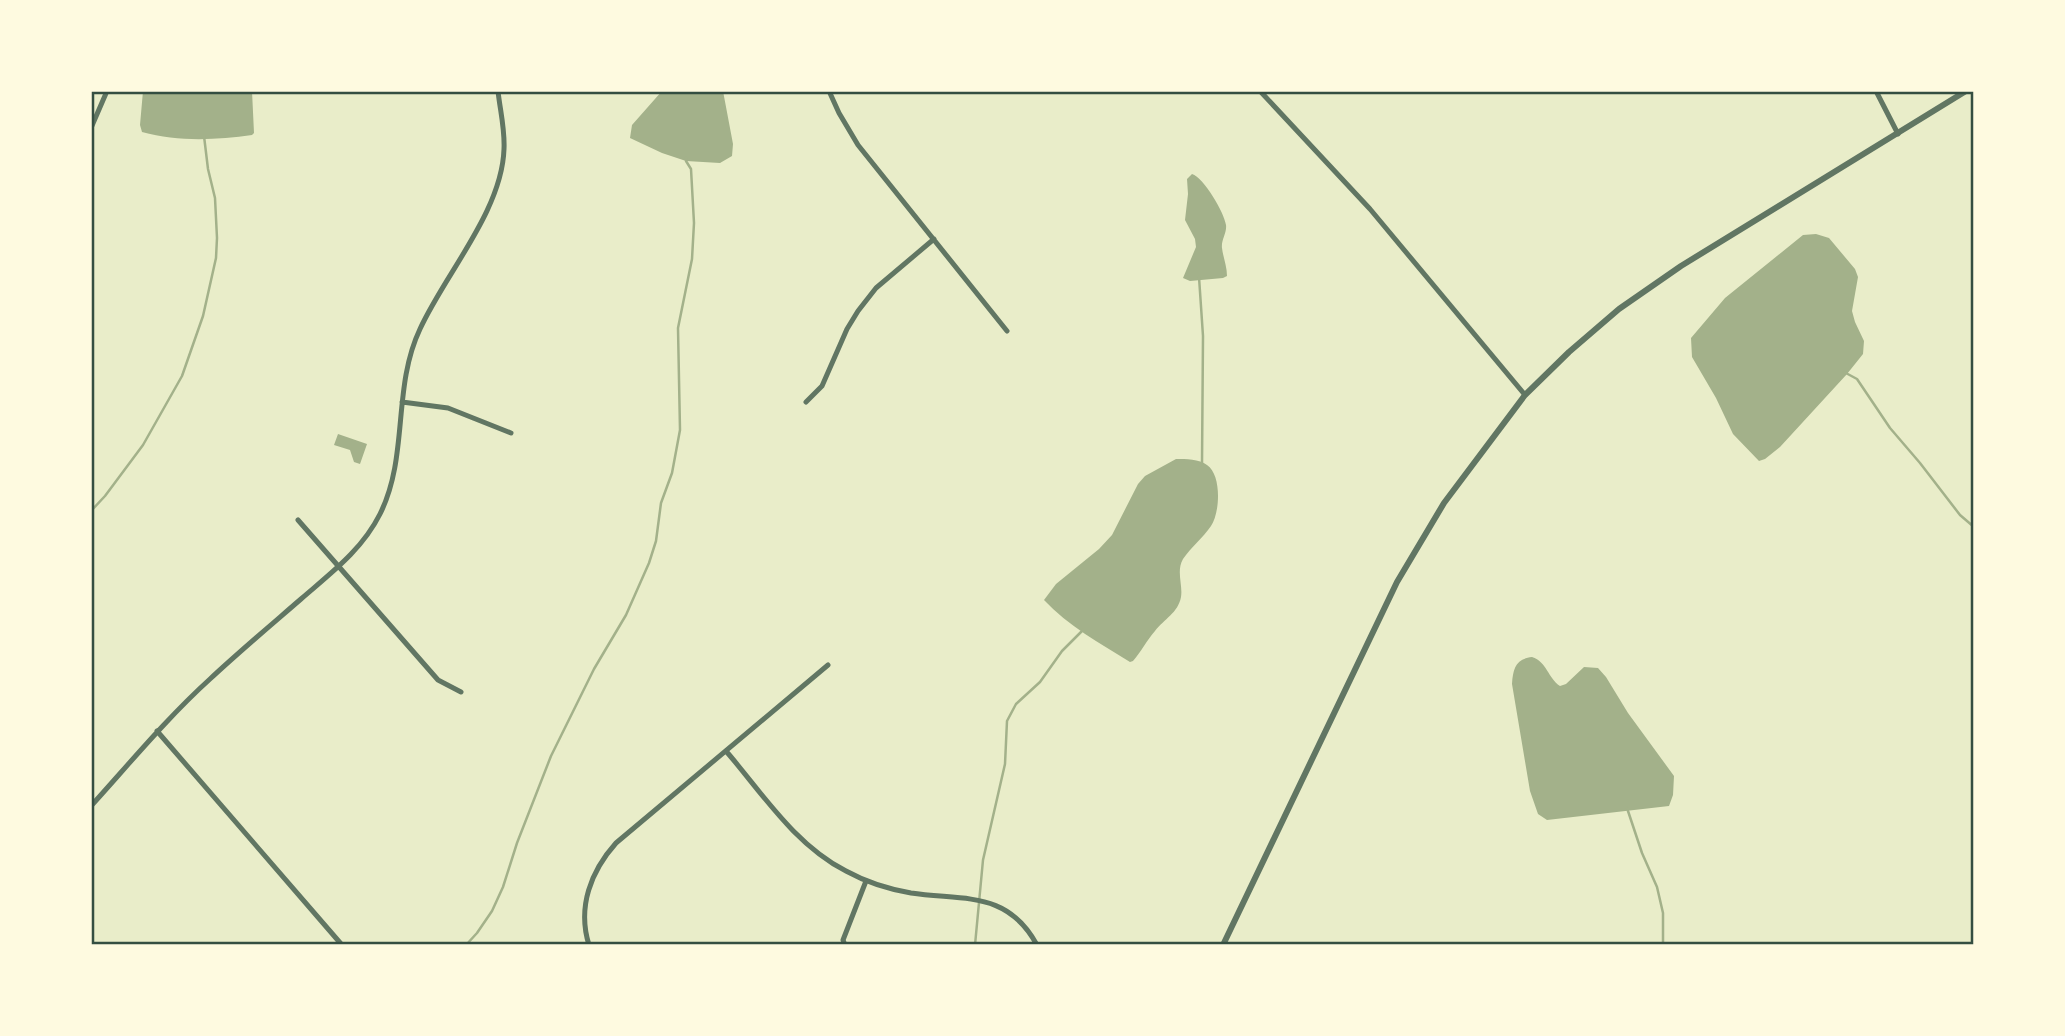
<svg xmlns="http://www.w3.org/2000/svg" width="2065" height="1036" font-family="Poppins,sans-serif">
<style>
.water{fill:#a3b18a}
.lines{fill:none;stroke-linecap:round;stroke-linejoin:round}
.stream{stroke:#a3b18a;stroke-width:2.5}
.minor{stroke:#617663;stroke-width:5}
.tertiary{stroke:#617663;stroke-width:6}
.neatline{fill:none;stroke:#344e41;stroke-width:2.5}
</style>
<rect width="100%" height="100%" fill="#e9edc9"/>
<path class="water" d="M143 91H252L254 133 252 135C216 140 178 142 142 132L140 125Z
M662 91H723L733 144 732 156 720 163 686 161 662 153 630 138 632 125Z
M1192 174C1204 178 1224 212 1226 225 1227 233 1221 240 1222 248 1223 257 1227 266 1227 276L1223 278 1190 281 1183 278 1196 247 1195 239 1185 220 1188 194 1187 179Z
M1816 234 1829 238 1855 269 1858 277 1852 311 1855 322 1864 341 1863 354 1847 374 1780 447 1765 459 1759 461 1733 434 1716 398 1692 357 1691 338 1725 298 1803 235Z
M338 434 367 444 360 464 354 462 350 450 334 445Z
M1176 459C1186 459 1199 459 1207 465 1222 475 1220 513 1211 526 1203 538 1191 547 1183 559 1176 571 1183 585 1181 597 1178 613 1164 619 1155 631 1147 640 1141 652 1133 661L1130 662C1100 643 1068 626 1044 600L1056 584 1099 549 1112 535 1138 484 1145 476Z
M1532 657C1547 662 1548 678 1560 686L1566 684 1584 667 1598 668 1606 677 1628 713 1674 776 1673 795 1669 806 1547 820 1538 814 1530 791 1512 684C1513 668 1516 659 1532 657Z"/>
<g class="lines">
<path class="stream" d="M1199 277 1203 336 1202 463 1200 465
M1844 372 1857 379 1890 428 1920 463 1960 515 1974 527
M91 511 105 496 143 445 182 376 203 316 216 258 217 238 215 198 208 169 204 136
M1627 808 1642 853 1657 887 1663 913V945
M466 945 477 933 492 911 503 887 517 843 551 756 594 669 626 615 649 563 656 541 661 503 672 473 680 430 678 328 692 259 694 223 691 169 686 161V158
M975 945 983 860 1005 764 1007 721 1016 704 1040 682 1062 651 1083 630"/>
<path class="minor" d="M829 91 839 113 858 145 1007 331
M1260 91 1370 209 1525 395
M1876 91 1898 134
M91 128 107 91
M402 402 448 408 511 433
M806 402 822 386 847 329 858 311 876 288 934 239
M298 520 438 680 461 692
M157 731 342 945
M726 751C762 793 795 845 846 871 866 882 888 889 911 893 964 901 1007 890 1037 945
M91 806C130 763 167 718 210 679 240 651 271 625 301 599 331 573 362 550 380 514 409 456 392 388 420 329 445 274 502 211 504 149 505 129 500 110 498 91
M589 945C577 907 591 871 616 843L828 665
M845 945 843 940 866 881"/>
<path class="tertiary" d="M1223 945 1397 582 1444 503 1525 395 1569 352 1619 309 1681 266 1966 91"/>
</g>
<rect width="2065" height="1036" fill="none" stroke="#fefae0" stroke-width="186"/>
<rect x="93" y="93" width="1879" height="850" class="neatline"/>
</svg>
